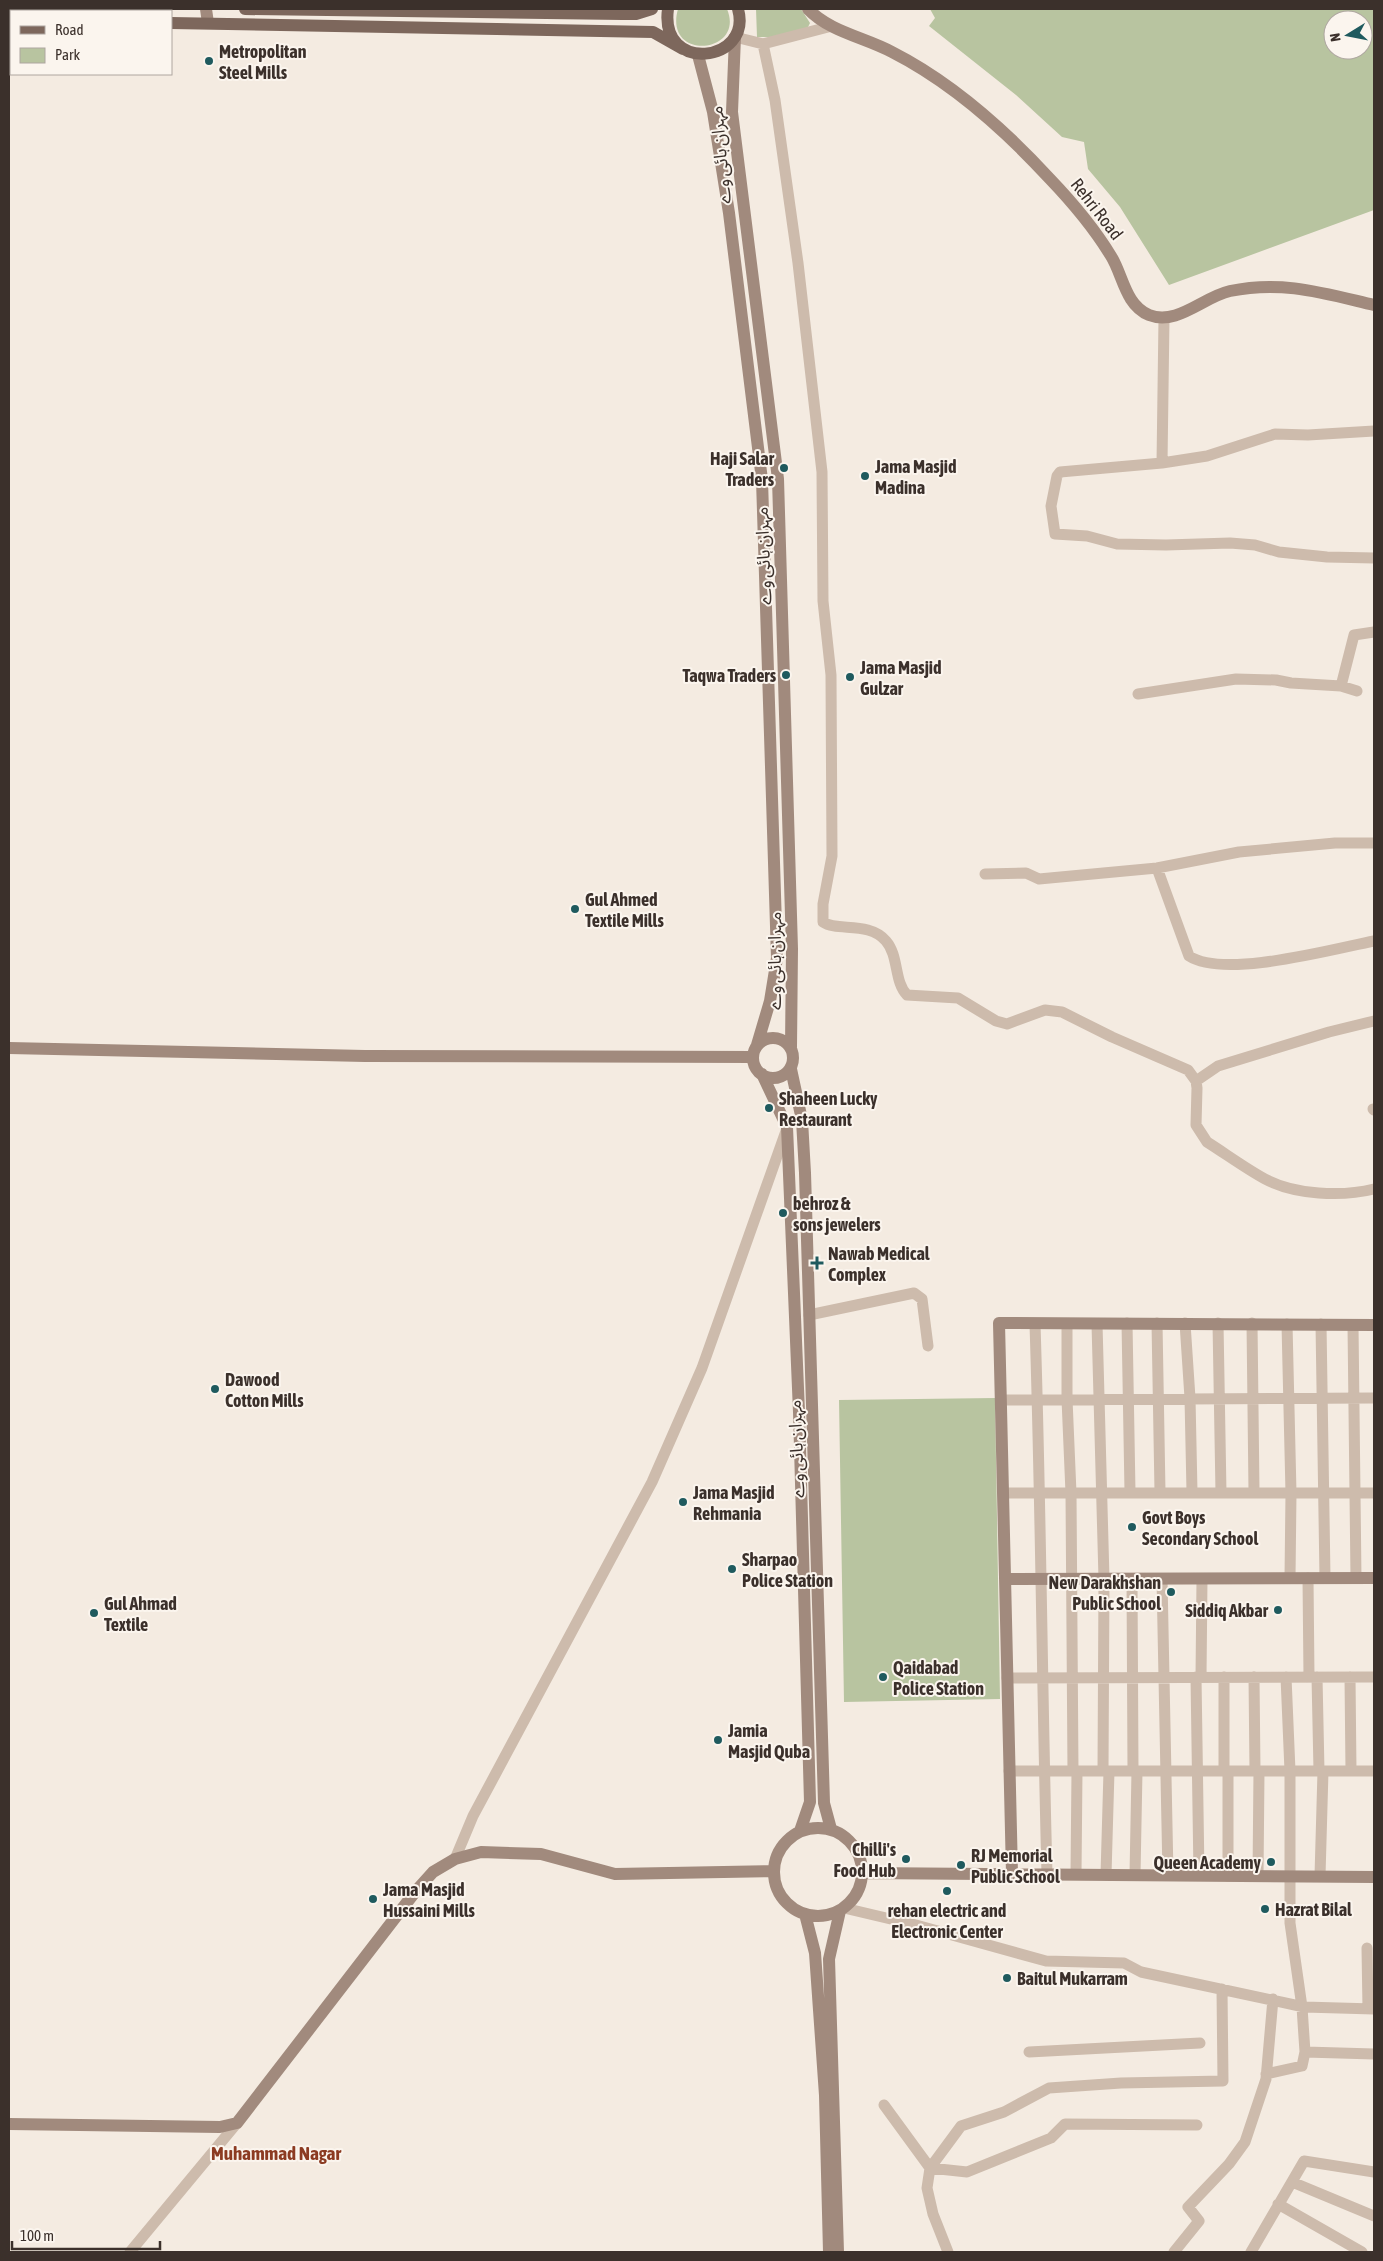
<svg xmlns="http://www.w3.org/2000/svg" width="1383" height="2261" font-family="'Asap Condensed','Noto Sans Arabic',sans-serif">
<style>
.green{fill:#b8c4a0;fill-rule:evenodd}
.lines{fill:none;stroke-linecap:round;stroke-linejoin:round}
.street{stroke:#cdbbac;stroke-width:11}
.secondary{stroke:#a18a7d;stroke-width:12}
.primary{stroke:#7d675c;stroke-width:12}
.poi-dot{fill:#1f5a5e;stroke:#fbf5ee;stroke-width:2}
.labels{text-anchor:middle;dominant-baseline:central;stroke-width:4;stroke-linejoin:round;paint-order:stroke}
.poi-label{font-size:18px;font-weight:bold;fill:#3b302b;stroke:#fbf5ee;text-anchor:start}
.street-label{font-size:18px;fill:#3b302b;stroke:#fbf5ee}
.neighbourhood-label{font-size:19px;font-weight:bold;fill:#8c3b22;stroke:#fbf5ee}
</style>
<rect width="100%" height="100%" fill="#f4ebe1"/>
<path class="green" d="M678 9H727C746 54 663 62 678 9Z
M756 9H801L810 23 807 29 772 37H757Z
M930 9H1374V210L1169 285 1120 207 1088 169 1084 142 1062 137 1016 95 929 26 935 18ZM1333 20H1363V50H1333Z
M995 1398 1000 1699 844 1702 839 1400Z"/>
<g class="lines">
<path class="street" d="M735 37 763 44 832 26
M763 44 775 100 798 263 822 472 823 601 831 675 832 856 823 904V922C837 932 869 921 886 941 899 956 894 982 907 995L958 998 996 1021 1007 1024 1045 1010 1062 1012 1112 1037 1188 1070 1196 1081 1197 1088 1196 1125 1207 1142C1226 1154 1245 1168 1265 1179 1295 1195 1342 1197 1374 1189
M1374 431 1308 435 1275 434 1207 456 1162 463 1060 472 1057 476 1051 506 1055 534 1087 536 1117 544 1166 545 1230 543 1255 545 1279 552 1327 557 1374 558
M1162 463 1164 318
M1341 686 1354 635 1374 632
M1138 694 1236 679 1276 680 1291 683 1341 686 1357 691
M1157 868 1189 956C1224 979 1333 949 1374 941
M985 874 1026 873 1039 879 1157 868 1239 852 1335 843H1374
M1196 1081 1218 1066 1329 1032 1374 1021
M1373 1109 1374 1110
M809 1315 914 1293 922 1299 928 1346
M1127 1323 1130 1492
M1157 1323 1160 1492
M1185 1323 1190 1398 1192 1492
M1218 1323 1221 1493
M1252 1323 1254 1492
M1035 1324C1041 1507 1042 1691 1047 1874
M1067 1324V1399L1071 1493 1073 1771
M1097 1324 1104 1579 1103 1771
M1287 1324 1291 1493 1290 1578
M1321 1324 1325 1578
M1353 1325 1356 1578
M1002 1400 1374 1398
M1004 1493H1374
M1308 1578 1309 1677
M1132 1579 1133 1771
M1162 1579 1168 1875
M1196 1677 1199 1875
M1201 1677 1202 1579
M1254 1677 1255 1771
M1286 1677 1290 1771V1923L1302 2007 1305 2052 1374 2054
M1317 1677 1319 1771
M1350 1677 1351 1771
M1007 1678 1374 1677
M1009 1771H1374
M1224 1771V1677
M455 1859 473 1816 652 1482 702 1368 786 1131
M1076 1874 1077 1771
M1106 1875 1109 1771
M1135 1875 1137 1771
M1228 1876V1771
M1258 1876 1259 1771
M1320 1876 1323 1771
M844 1908 916 1925 1046 1961 1124 1963 1141 1972 1304 2007 1374 2009
M1367 1948 1368 2009
M1029 2052 1200 2043
M1266 2074 1302 2066 1305 2052
M884 2105 930 2168 927 2188 933 2214 948 2252
M1197 2125 1065 2124 1051 2138 967 2172 930 2168 961 2126 1004 2112 1049 2088 1121 2083 1223 2081 1222 1989
M1292 2182 1374 2216
M1278 2204 1362 2252
M130 2252 237 2123
M1174 2252 1199 2221 1188 2207 1229 2164 1245 2142 1266 2079 1273 1999
M1251 2252 1304 2161 1374 2172"/>
<path class="secondary" d="M206 9 208 23
M808 9C830 32 864 37 892 52 951 82 1005 130 1050 179 1072 202 1094 228 1111 256 1123 275 1125 305 1149 315 1177 326 1203 297 1230 291 1282 280 1323 293 1374 305
M735 37 732 112 778 479 792 949 791 1047
M698 55 713 112 729 213 762 480 777 958 770 1001 757 1045
M753 1058a20 20 0 1 1 40 0a20 20 0 1 1-40 0Z
M9 1048 365 1056 753 1057
M791 1069 802 1120 805 1173 824 1803 831 1829
M762 1074 787 1127 799 1412 810 1802 800 1831
M1005 1579 1374 1578
M774 1872a44 44 0 1 1 88 0a44 44 0 1 1-88 0Z
M862 1873 1374 1877
M1012 1874 999 1323 1374 1325
M805 1914 815 1953 825 2095 829 2252
M9 2124 220 2127 237 2123 415 1892 433 1872 455 1859 481 1852 541 1854 615 1874 774 1871
M838 2252 829 1959 840 1911"/>
<path class="primary" d="M245 9 623 14H636L652 9
M668 9C659 74 753 63 738 9
M9 22H11
M171 23 653 32 683 49"/>
</g>
<g class="poi-dot">
<circle cx="209" cy="61" r="5"/>
<circle cx="784" cy="468" r="5"/>
<circle cx="865" cy="476" r="5"/>
<circle cx="786" cy="675" r="5"/>
<circle cx="850" cy="677" r="5"/>
<circle cx="575" cy="909" r="5"/>
<circle cx="769" cy="1108" r="5"/>
<circle cx="783" cy="1213" r="5"/>
<path d="M814.5 1255.5h5v5h5v5h-5v5h-5v-5h-5v-5h5z"/>
<circle cx="215" cy="1389" r="5"/>
<circle cx="683" cy="1502" r="5"/>
<circle cx="1132" cy="1527" r="5"/>
<circle cx="732" cy="1569" r="5"/>
<circle cx="1171" cy="1592" r="5"/>
<circle cx="1278" cy="1610" r="5"/>
<circle cx="94" cy="1613" r="5"/>
<circle cx="883" cy="1677" r="5"/>
<circle cx="718" cy="1740" r="5"/>
<circle cx="906" cy="1859" r="5"/>
<circle cx="1271" cy="1862" r="5"/>
<circle cx="961" cy="1865" r="5"/>
<circle cx="947" cy="1891" r="5"/>
<circle cx="373" cy="1899" r="5"/>
<circle cx="1265" cy="1909" r="5"/>
<circle cx="1007" cy="1978" r="5"/>
</g>
<g class="labels">
<g class="poi-label">
<text x="219" y="51">Metropolitan<tspan x="219" dy="21">Steel Mills</tspan></text>
<text x="774" y="458" text-anchor="end">Haji Salar<tspan x="774" dy="21">Traders</tspan></text>
<text x="875" y="466">Jama Masjid<tspan x="875" dy="21">Madina</tspan></text>
<text x="860" y="667">Jama Masjid<tspan x="860" dy="21">Gulzar</tspan></text>
<text x="776" y="675" text-anchor="end">Taqwa Traders</text>
<text x="585" y="899">Gul Ahmed<tspan x="585" dy="21">Textile Mills</tspan></text>
<text x="779" y="1098">Shaheen Lucky<tspan x="779" dy="21">Restaurant</tspan></text>
<text x="793" y="1203">behroz &amp;<tspan x="793" dy="21">sons jewelers</tspan></text>
<text x="828" y="1253">Nawab Medical<tspan x="828" dy="21">Complex</tspan></text>
<text x="225" y="1379">Dawood<tspan x="225" dy="21">Cotton Mills</tspan></text>
<text x="693" y="1492">Jama Masjid<tspan x="693" dy="21">Rehmania</tspan></text>
<text x="1142" y="1517">Govt Boys<tspan x="1142" dy="21">Secondary School</tspan></text>
<text x="742" y="1559">Sharpao<tspan x="742" dy="21">Police Station</tspan></text>
<text x="1161" y="1582" text-anchor="end">New Darakhshan<tspan x="1161" dy="21">Public School</tspan></text>
<text x="104" y="1603">Gul Ahmad<tspan x="104" dy="21">Textile</tspan></text>
<text x="1268" y="1610" text-anchor="end">Siddiq Akbar</text>
<text x="893" y="1667">Qaidabad<tspan x="893" dy="21">Police Station</tspan></text>
<text x="728" y="1730">Jamia<tspan x="728" dy="21">Masjid Quba</tspan></text>
<text x="896" y="1849" text-anchor="end">Chilli's<tspan x="896" dy="21">Food Hub</tspan></text>
<text x="971" y="1855">RJ Memorial<tspan x="971" dy="21">Public School</tspan></text>
<text x="1261" y="1862" text-anchor="end">Queen Academy</text>
<text x="383" y="1889">Jama Masjid<tspan x="383" dy="21">Hussaini Mills</tspan></text>
<text x="1275" y="1909">Hazrat Bilal</text>
<text x="947" y="1910" text-anchor="middle">rehan electric and<tspan x="947" dy="21">Electronic Center</tspan></text>
<text x="1017" y="1978">Baitul Mukarram</text>
</g>
<g class="street-label">
<text transform="translate(720 155) rotate(-95)">مہران ہائی وے</text>
<text transform="translate(1097 209) rotate(52)">Rehri Road</text>
<text transform="translate(763 556) rotate(-92)">مہران ہائی وے</text>
<text transform="translate(774 961) rotate(-90)">مہران ہائی وے</text>
<text transform="translate(796 1449) rotate(-92)">مہران ہائی وے</text>
</g>
<g class="neighbourhood-label">
<text x="276" y="2153">Muhammad Nagar</text>
</g>
</g>
<rect width="1383" height="2261" fill="none" stroke="#3b302b" stroke-width="20"/>
<rect x="10" y="10" width="162" height="65" fill="#fbf5ee" stroke="#aea6a0"/>
<rect x="20" y="26" width="25" height="8" fill="#7d675c" stroke="#aea6a0"/>
<text x="55" y="35" font-size="15" fill="#3b302b">Road</text>
<rect x="20" y="48" width="25" height="15" fill="#b8c4a0" stroke="#aea6a0"/>
<text x="55" y="60" font-size="15" fill="#3b302b">Park</text>
<g transform="translate(1348 35) rotate(260)"><circle r="24" fill="#fbf5ee" stroke="#aea6a0"/>
<path d="M0-4L9 19L0 12L-9 19Z" fill="#1f5a5e"/>
<text y="-8" font-size="14" font-weight="bold" text-anchor="middle" fill="#3b302b">N</text>
</g>
<path d="M12 2241v8h148v-8" fill="none" stroke="#3b302b" stroke-width="2.5"/>
<text x="20" y="2241" font-size="15" fill="#3b302b" stroke="#fbf5ee" stroke-width="4" paint-order="stroke">100 m</text>
</svg>
